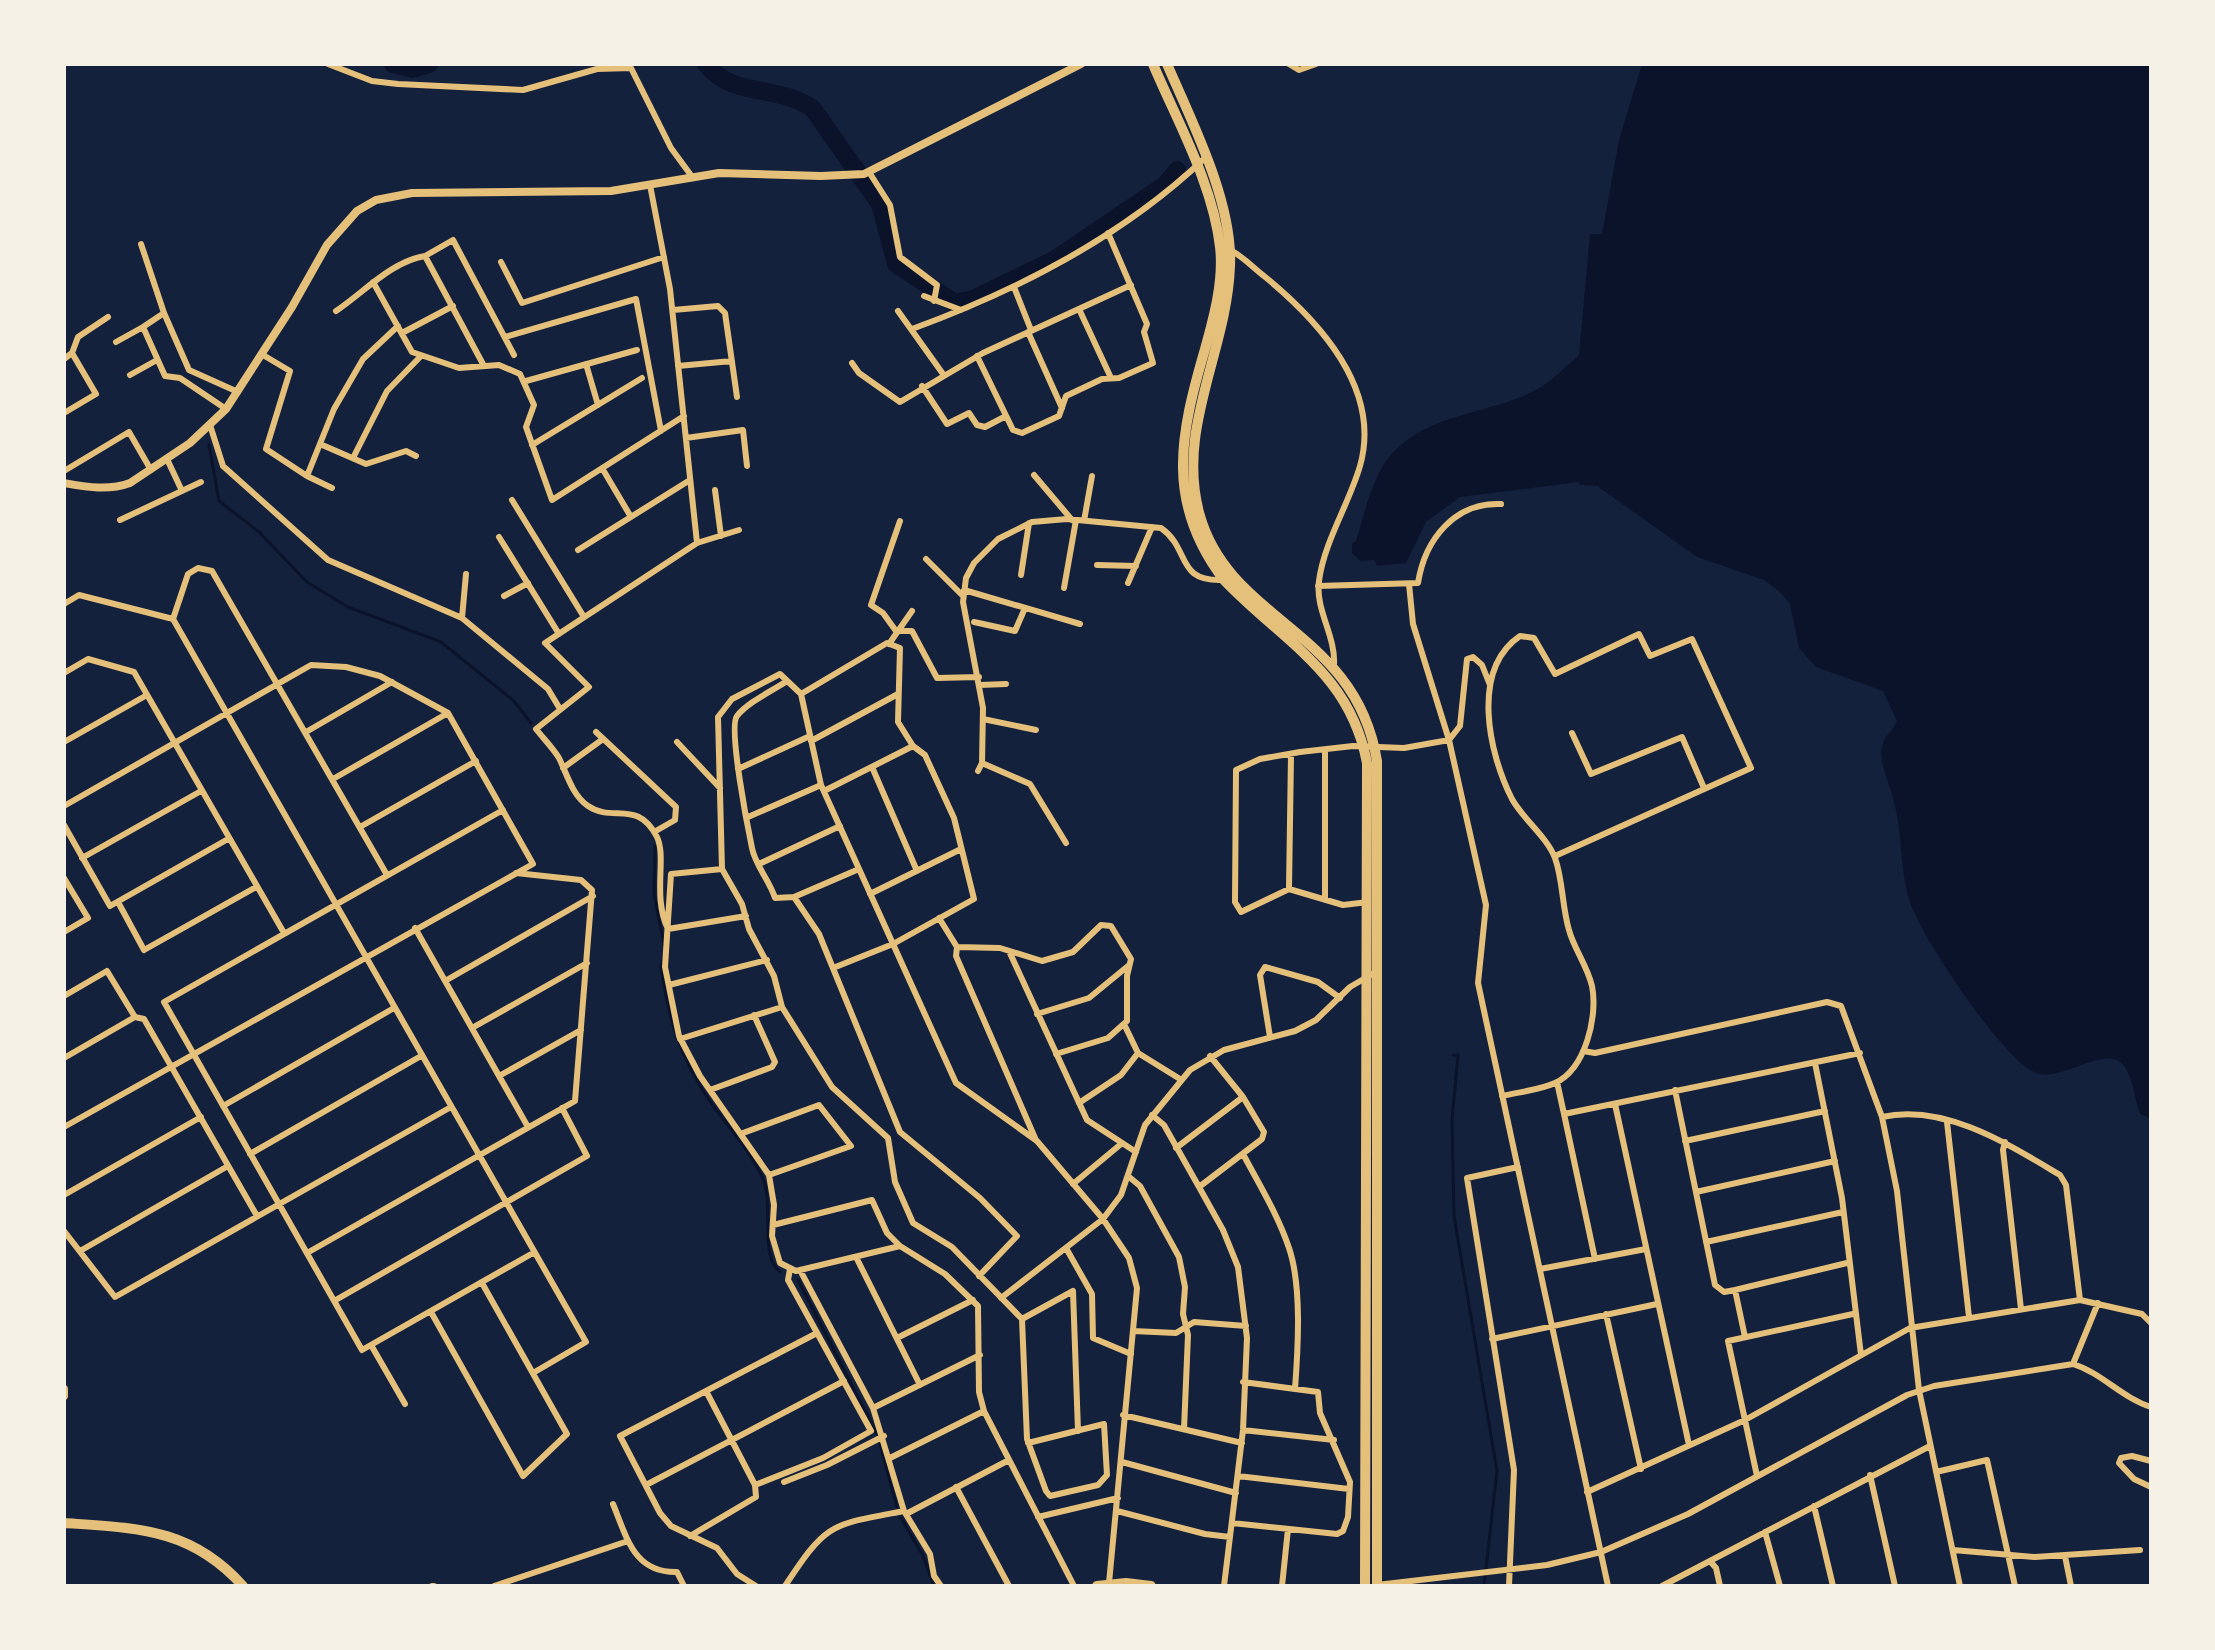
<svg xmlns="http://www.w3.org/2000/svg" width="2215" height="1650" font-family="Lato,sans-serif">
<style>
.water{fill:#0b132b}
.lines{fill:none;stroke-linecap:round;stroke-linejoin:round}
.stream{stroke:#0b132b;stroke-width:3}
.river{stroke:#0b132b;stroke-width:18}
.minor{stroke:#e5c07b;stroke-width:6}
.tertiary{stroke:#e5c07b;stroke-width:8}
.primary{stroke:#e5c07b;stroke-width:10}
</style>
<rect width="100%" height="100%" fill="#14213d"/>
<path class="water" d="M1642 64H2151V1119L2140 1114C2135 1099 2133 1080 2125 1067 2106 1041 2062 1085 2034 1072 2001 1057 1917 932 1908 896 1900 866 1902 835 1895 806 1892 789 1878 763 1882 746 1883 737 1894 730 1897 721L1883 691 1816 667 1799 648 1790 604 1779 591 1764 580 1697 557 1597 486 1579 485V482L1460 497 1426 522 1406 563 1377 566 1375 560 1360 561 1352 553V543L1356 541C1365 513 1371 479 1390 456 1427 411 1494 415 1541 387 1554 379 1566 366 1579 355L1590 234H1602L1619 140Z"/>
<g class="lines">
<path class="stream" d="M209 445 219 501 259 532 307 582 348 607 441 642 514 701 531 723
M655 846 654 894 664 945
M663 960 661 967C669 1021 680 1058 711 1103 729 1128 750 1150 763 1179 774 1203 759 1257 780 1272
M1453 1055H1458L1452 1120 1454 1216 1497 1471 1484 1586
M798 1280 877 1434
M880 1444 897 1507
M901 1518 923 1556 934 1586"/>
<path class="river" d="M393 64 413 69 429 64
M706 64C733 99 780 84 813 109L880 204 896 264 955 303 973 299 1054 260 1165 185 1177 170"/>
<path class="minor" d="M328 64 372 81 398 84 523 90 597 69 631 68 671 148 693 178
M1289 64 1299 70 1316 64
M869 172 890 205 900 257 937 285 934 301
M650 185 670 289 697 543
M141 244 164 313
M1230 250C1244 257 1252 267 1264 276 1319 321 1382 389 1360 466 1349 504 1324 542 1319 581 1315 610 1336 636 1334 665
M425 256 453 240 514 355
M501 262 522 303 664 257
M373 282 412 352 459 368 499 365 520 374 534 405 526 427 552 500 684 416
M1014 287 1031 330
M924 296 961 310
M1079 309 1111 378
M673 310 718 306 725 313 737 397
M336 311C363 293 392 261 425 256L484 366
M898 311 943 374
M143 327 164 313 189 370 238 392
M912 329C1019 290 1122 237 1205 158
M1028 332 1062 408
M402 333 453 306
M505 337 636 299 661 431
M116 342 143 327 165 376 180 378 226 409
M72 353 78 337 108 317
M263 355 290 371 266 449 307 476 334 409 363 359 398 326
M977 356 1013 430 1022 433 1059 416 1066 396 1102 379 1119 378 1153 363 1144 332 1147 324 1108 233
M64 359 72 353 96 394 64 413
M852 363 859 373 900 402 983 353 1131 285
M586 364 598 405
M678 366 732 361
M130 375 157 360
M526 381 637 350
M922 386 947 424 969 413 977 425 985 427 1006 416
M210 425 223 466 328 560 462 618 548 689 560 709
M686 438 743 430 747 466
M320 444 366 464 406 451 416 456
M532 445 642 378
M353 458 387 391 420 357
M167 459 182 491
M602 468 631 517
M64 471 129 432 151 470
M1034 475 1072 520
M307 476 332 488
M715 490 721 536
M512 500 584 617
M120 520 201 482
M900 521 871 605 883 613 896 631H912L937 678 979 677
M1084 521 1092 476
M739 530 697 543 545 643 589 687 536 729C543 738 553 748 559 758 567 774 572 795 588 806 613 823 638 799 657 837 667 858 652 896 668 929L746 916
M499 537 559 634
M578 550 690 480
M926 559 963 596
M1097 565 1136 566
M1021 575 1029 523
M1128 583 1152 527
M1409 584 1413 624 1449 740 1486 905 1478 983 1608 1586
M1318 586 1418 583C1425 539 1455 502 1501 504
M1064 588 1076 520
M964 590 1080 624
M504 596 528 583
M64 604 79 595 173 619 586 1342 533 1373
M462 618 466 574
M173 619 188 574 198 568 212 571 387 875
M974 622 1015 631 1025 608
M889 644 912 611
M64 673 88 659 134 672 284 933
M787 681C772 691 748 702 737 716 728 727 748 829 752 848 755 865 770 881 775 898L794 897 859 869
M980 685 1006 684
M801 694 887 643 900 648 898 722 913 746 925 755 954 818 974 899 893 944 833 968
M983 719 1036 730
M306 732 392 682
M596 732 676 807 675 820 654 832
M1572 733 1591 774 1682 737 1704 788
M811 741 898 694
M64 742 147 695
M677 742 720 788
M982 763 1030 784 1066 843
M872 767 917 871
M563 768 603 739
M738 769 810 736
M978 771 982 763 983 708 963 602 966 578 974 563 998 539 1032 522 1067 519 1161 528C1191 549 1175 582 1223 580
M333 779 448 713
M824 791 913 746
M64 806 311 665 346 667 380 676 448 713 533 864 64 1127
M503 810 164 1002 362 1350 533 1253
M748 817 821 785
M64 825 110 906 228 839
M360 827 476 761
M82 858 201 791
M759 864 840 826
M722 869 671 874 665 967 679 1036 700 1076 769 1175 774 1205 772 1236 780 1263 796 1271 900 1246 945 1274 978 1306 979 1392 984 1411 1074 1586
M64 878 88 918 64 932
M1289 889 1291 755
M870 894 961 849
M794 897 819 934 900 1132 980 1198 1017 1236 979 1276
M1325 900V751
M118 902 144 950 256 887
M1368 902 1343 905 1289 889 1241 912 1235 902 1236 770 1260 759 1300 752 1353 746 1404 748 1449 740 1460 726 1467 659 1473 657 1482 665 1490 685
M939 918 957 947 1000 948 1042 961 1073 952 1101 925 1111 926 1131 959 1127 976V1021L1108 1038 1056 1054
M415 928 528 1127
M957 947 956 956 1035 1138
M1009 951 1087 1120 1136 1152
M445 981 593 896
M669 985 767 960
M64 996 107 971 135 1017
M1037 1014 1089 998 1128 966
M1124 1024 1138 1053 1180 1079
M472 1028 587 963
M1270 1037 1260 975 1265 967 1318 982 1340 998
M680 1039 782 1007
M1583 1051 1595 1053 1827 1002 1841 1006 1882 1117 1897 1191 1919 1390 1960 1586
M64 1058 135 1017 144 1019 257 1216
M1815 1063 1842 1198 1861 1355
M499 1076 581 1030
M1557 1082 1564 1114 1860 1053
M710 1090 772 1067 775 1062 754 1015
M1675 1090 1715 1285 1724 1292 1735 1290 1847 1263
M1502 1096C1519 1092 1540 1090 1555 1083 1586 1069 1598 1015 1592 986 1587 965 1574 949 1569 930 1562 907 1563 880 1555 858 1547 837 1523 819 1512 799 1489 754 1470 670 1520 636L1534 638 1555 674 1639 634 1650 656 1692 639 1751 768 1555 856
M1079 1103 1121 1075 1138 1053
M1615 1104 1689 1445
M223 1106 394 1008
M1564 1114 1595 1259
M1152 1115 1164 1125 1199 1187 1223 1230 1238 1267 1247 1338 1243 1430 1224 1586
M1882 1117C1944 1103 2008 1144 2060 1175L2066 1185 2080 1300
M1947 1122 1969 1317
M743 1133 819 1105 851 1146 769 1175
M1685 1141 1825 1111
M2005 1142 2003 1150 2021 1309
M1176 1148 1243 1097
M250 1154 421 1056
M1243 1154C1259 1184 1278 1215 1289 1248 1302 1286 1298 1349 1295 1389
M1128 1176 1140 1186 1179 1257 1185 1287 1183 1314 1188 1335 1184 1429
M1073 1184 1121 1144
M1199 1187 1262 1139 1264 1132 1243 1097 1210 1056
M1696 1192 1835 1161
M64 1195 201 1117
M773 1225 872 1200 887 1233 900 1246
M64 1231 115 1297 451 1107
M1706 1242 1843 1212
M1066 1248 1092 1294 1093 1338 1131 1354
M80 1251 228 1166
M307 1253 575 1101 592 890 581 880 516 873
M856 1257 920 1385
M1540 1269 1646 1249
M800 1270 873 1408 904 1511 930 1554 934 1576 941 1586
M1735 1290 1745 1337
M1001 1298 1103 1219 1121 1195 1145 1125 1190 1070 1224 1050 1295 1031 1316 1020 1350 987 1379 970
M334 1301 587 1156 562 1108
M431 1312 523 1476 567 1434 482 1283
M1606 1314 1641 1469
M1022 1319 1073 1291 1078 1431
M1133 1331 1176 1333 1194 1322 1246 1326
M897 1338 973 1300
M1492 1339 1657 1304
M371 1345 405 1404
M2073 1364 2098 1303
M706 1391 755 1485 823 1458 871 1431 788 1280 790 1269
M873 1408 980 1355
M1123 1415 1242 1443
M1243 1430 1334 1440
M1028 1443 1104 1424 1107 1475 1098 1485 1050 1496 1046 1491 1027 1439 1022 1319 952 1247 913 1223 895 1182 888 1138 832 1087 782 1007 774 976 749 929 742 904 722 869 718 717 732 699 780 674 801 694 821 785 956 1083 1037 1141 1103 1219 1129 1258 1137 1288 1109 1583
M890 1458 984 1411
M2151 1461 2132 1456 2121 1458 2119 1463 2134 1479 2151 1487
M1122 1462 1236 1493
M1936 1472 1987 1460 2015 1586
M1870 1475 1895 1586
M1238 1476 1349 1489
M1757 1476 1728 1341 1853 1314
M784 1482 827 1465 884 1436
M646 1485 844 1381
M956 1487 1009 1586
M1587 1492 1745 1420 1910 1328 2080 1300 2142 1314 2151 1323
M613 1504C627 1538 634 1573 677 1572L684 1586
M1814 1506 1833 1586
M1117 1511 1205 1534 1230 1537
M906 1514 1009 1460
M1038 1517 1118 1498
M1232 1523 1337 1534 1343 1531 1348 1517 1350 1482 1320 1413 1318 1392 1243 1382
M1765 1532 1780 1586
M690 1536 756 1497 755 1485
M1953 1550 2035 1557 2140 1550
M2065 1556 2071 1586
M1710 1561 1716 1568 1720 1586
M1377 1585 1547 1565 1601 1552 1688 1514 1907 1395 1934 1386 2073 1364C2102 1373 2122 1398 2151 1407
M432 1586H434
M494 1586 628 1541
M756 1586 737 1574 717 1548 671 1526 660 1513 620 1436 817 1333
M785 1586C827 1522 830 1525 904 1511
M1282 1586 1288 1529
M1509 1586 1514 1470 1467 1178 1518 1167
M1662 1586 1930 1446"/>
<path class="tertiary" d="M64 483C87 487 108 491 130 483L190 443 226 409 292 307 327 245 357 211 376 200 412 193 611 191 719 173 821 176 864 174 1081 64
M64 1389V1396"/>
<path class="primary" d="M1153 64C1177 121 1213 184 1220 247 1224 280 1214 317 1205 349 1180 435 1165 503 1224 580 1283 642 1350 672 1367 763L1365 1586
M1167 64C1192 122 1233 202 1230 266 1227 352 1175 429 1200 516 1231 623 1356 630 1377 761V1586
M64 1523C137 1528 191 1528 243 1586
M1097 1586 1126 1583 1151 1586"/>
</g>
<rect width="2215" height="1650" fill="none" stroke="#f6f1e7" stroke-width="132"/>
</svg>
